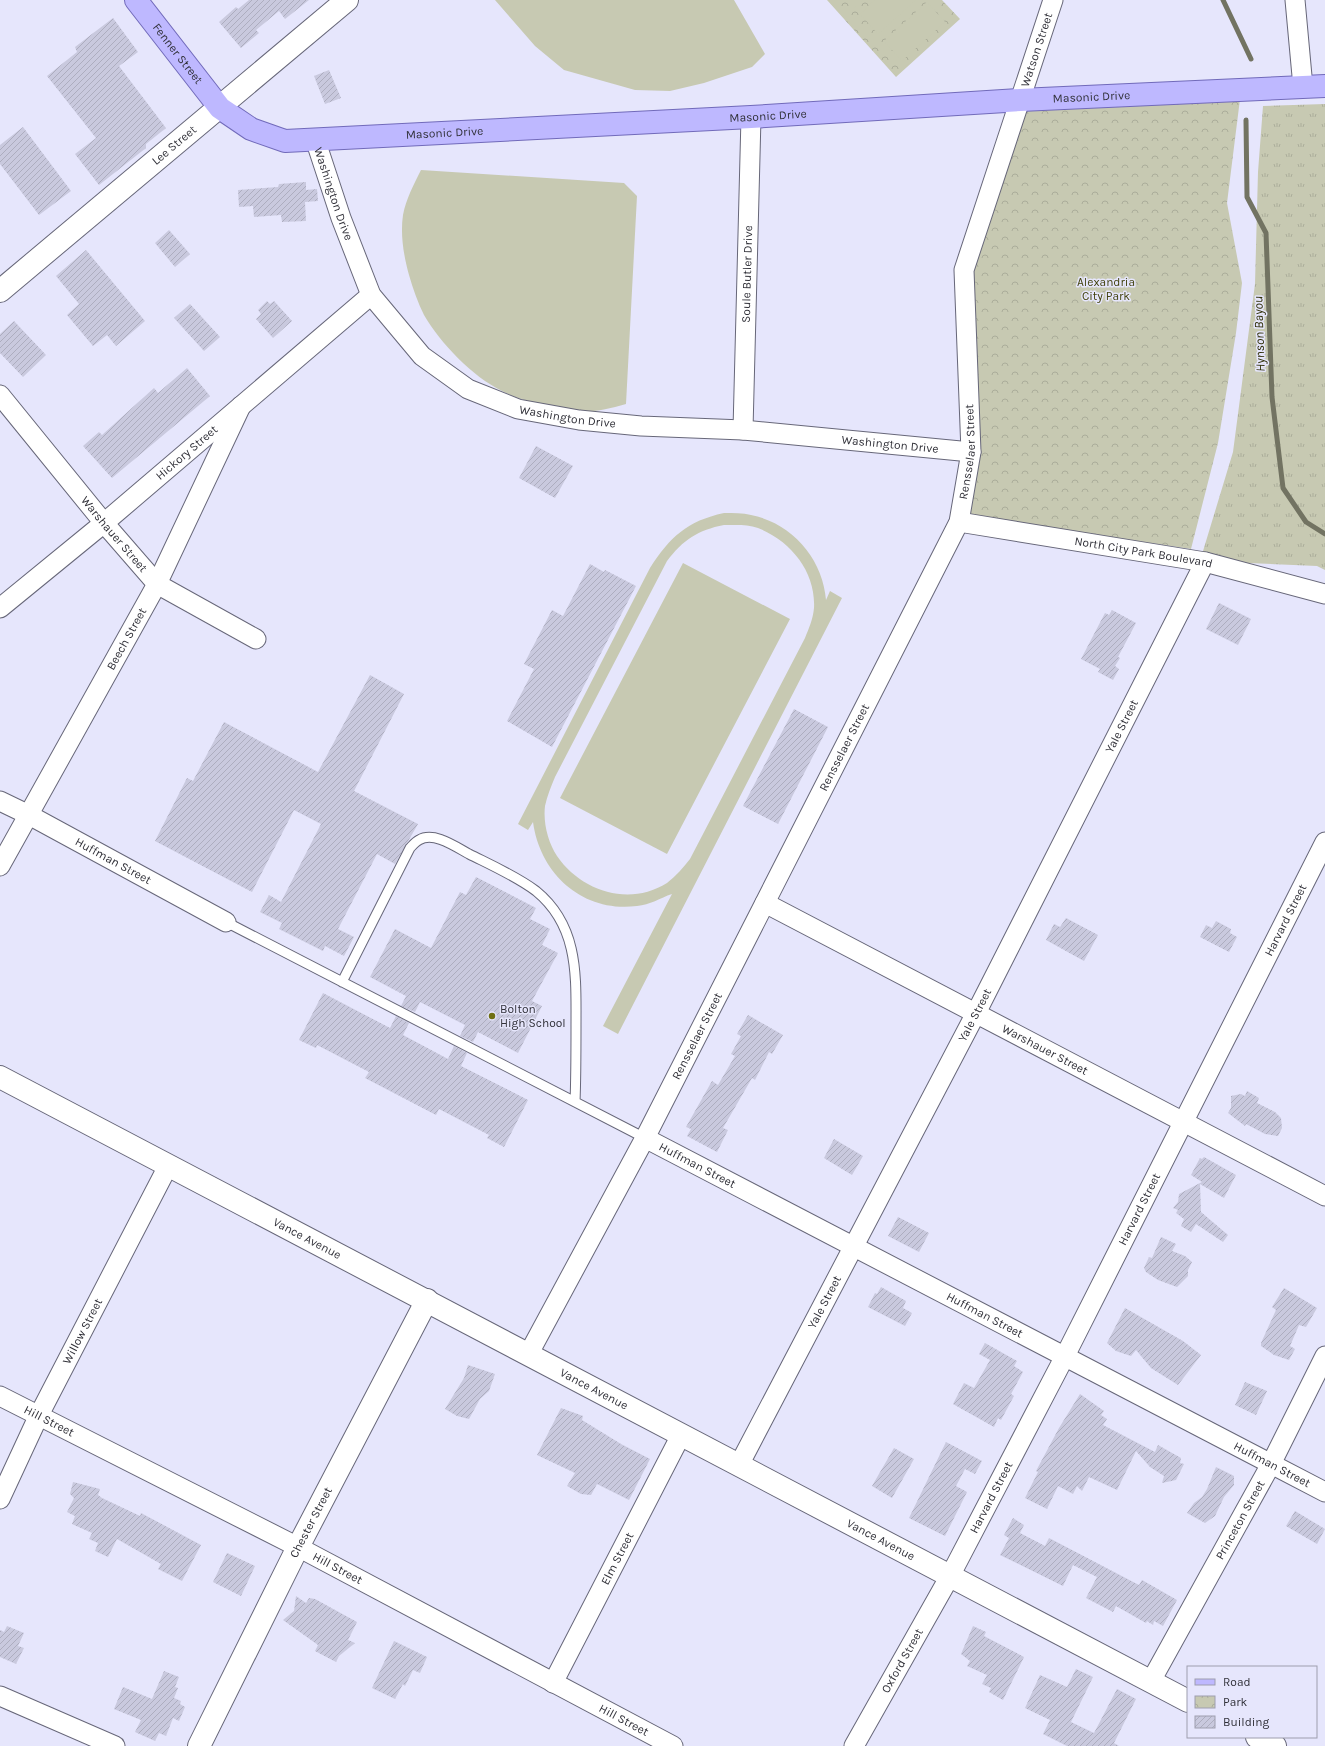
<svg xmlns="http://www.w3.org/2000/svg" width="1325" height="1746" font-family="Karla,sans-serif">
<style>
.grass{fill:url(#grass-tufts)}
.park{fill:url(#park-crowns)}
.garden{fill:#c7c9b2;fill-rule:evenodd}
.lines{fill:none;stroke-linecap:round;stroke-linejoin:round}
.stream{stroke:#727362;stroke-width:5}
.building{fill:url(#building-hatch)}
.service-casing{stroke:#676779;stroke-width:11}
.minor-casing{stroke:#676779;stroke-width:21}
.tertiary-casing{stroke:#676779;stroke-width:24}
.primary-casing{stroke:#716aba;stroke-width:24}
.service{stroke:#fff;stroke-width:9}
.minor{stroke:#fff;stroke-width:19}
.tertiary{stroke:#fff;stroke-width:22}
.primary{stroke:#beb8ff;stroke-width:22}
.poi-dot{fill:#707014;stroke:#e6e6fc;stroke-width:1.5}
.labels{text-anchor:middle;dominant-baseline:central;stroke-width:3;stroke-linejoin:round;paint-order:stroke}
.street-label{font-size:12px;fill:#313139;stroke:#e6e6fc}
.park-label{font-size:12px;fill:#42420d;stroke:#e6e6fc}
.poi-label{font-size:12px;fill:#313139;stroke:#e6e6fc;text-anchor:start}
.water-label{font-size:13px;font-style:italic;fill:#2f2f07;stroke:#e6e6fc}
</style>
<defs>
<pattern id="grass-tufts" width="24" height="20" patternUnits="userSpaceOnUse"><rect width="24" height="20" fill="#c7c9b2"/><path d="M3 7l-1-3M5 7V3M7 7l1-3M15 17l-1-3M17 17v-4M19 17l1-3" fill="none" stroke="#abad9a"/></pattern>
<pattern id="park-crowns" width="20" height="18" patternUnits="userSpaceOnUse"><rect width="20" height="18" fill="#c7c9b2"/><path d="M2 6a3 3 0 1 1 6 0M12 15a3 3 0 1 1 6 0" fill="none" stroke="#abad9a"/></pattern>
<pattern id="building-hatch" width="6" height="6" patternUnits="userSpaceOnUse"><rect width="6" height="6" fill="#c9c9de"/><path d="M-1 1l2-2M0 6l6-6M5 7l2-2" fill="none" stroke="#adadbf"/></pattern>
</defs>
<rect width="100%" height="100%" fill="#e6e6fc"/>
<path class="grass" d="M1325 104V570L1317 566 1200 561 1233 452 1255 284 1258 172 1263 106Z"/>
<path class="park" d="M827 0H942L960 19 896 77Z
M1241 91 1227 203 1242 283 1236 333 1218 443 1191 549 969 516 971 271 1021 101Z"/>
<path class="garden" d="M495 0H734L765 54 752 67 704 83 670 91 635 90 564 70 535 46Z
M846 0H863L854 8Z
M875 0H916L878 34 860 14Z
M927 2 945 22 902 61 884 41Z
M421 170 624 183 637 196 626 404C612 408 596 412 581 412 571 411 561 408 551 406 534 403 517 399 502 391 472 376 441 344 424 315 418 303 413 289 409 275 404 257 400 235 403 215 406 199 414 184 421 170Z
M724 513C733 513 743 513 751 515 792 523 823 559 826 600L830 591 842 598 618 1034 603 1026 672 894C660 898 650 905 637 906 583 913 540 874 533 822L528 830 518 824 650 568C670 537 687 521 724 513ZM724 525C736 525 747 524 758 528 791 541 816 572 814 608 813 619 809 628 805 638L690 859C683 868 676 876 667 883 629 907 581 891 557 856 548 842 543 823 545 806 547 796 551 787 555 777L667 561C683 540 698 530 724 525Z
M683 563 790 619 667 854 560 798Z"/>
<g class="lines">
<path class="stream" d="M1223 0 1251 59
M1246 120 1247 197 1266 233 1272 397 1283 488 1306 522 1325 534"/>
</g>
<path class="building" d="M249 0H309L285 19 279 11 256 30 259 33 241 48 219 22 236 7 238 9Z
M113 18 138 52 119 66 166 128 146 144V148L99 185 75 154 96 138 47 76 77 52 75 47Z
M329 70 341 98 325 104 314 76Z
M23 127 71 191 39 215 0 164V145Z
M306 182V190L317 189 318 201 305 202 306 221 282 222 281 215 254 217 253 206 239 207 238 190 278 187 279 184Z
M169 230 190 254 175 267 155 243Z
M86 250 145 321 116 346 107 335 93 346 67 315 79 304 56 276Z
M267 301 270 304 274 301 292 321 273 338 256 319 261 314 258 310Z
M190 304 220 337 204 351 174 318Z
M14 321 46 355 23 377 0 353V334Z
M187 368 210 396 112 478 83 446 99 432 102 435 154 388 158 393Z
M536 446 573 466 555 498 519 478Z
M590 564 604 572 605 570 636 586 552 747 507 721 534 669 524 664 552 610 563 616Z
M1219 603 1251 619 1238 645 1206 629Z
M1112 610 1136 623 1118 657 1120 658 1115 666 1119 669 1113 680 1098 672 1100 669 1081 659 1105 613 1109 615Z
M370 675 404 694 354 791 418 824 395 864 377 854 338 929 354 937 344 956 325 946 323 951 279 929 282 923 260 912 269 895 281 902 321 824 294 810 252 892 155 841 187 778 193 781 224 722 318 772Z
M794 709 828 727 778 824 743 806Z
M476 877 536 908 530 919 550 929 542 945 558 953 532 1001 542 1006 518 1053 478 1032 473 1042 460 1036 465 1025 420 1002 415 1012 401 1006 406 996 370 977 395 929 431 948 460 892 466 895Z
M1066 918 1098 935 1084 961 1046 940 1054 924 1060 927Z
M1216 921 1231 929 1230 933 1237 937 1229 952 1200 937 1206 925 1212 928Z
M323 993 390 1028 396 1016 409 1023 403 1035 448 1059 454 1046 467 1053 461 1066 528 1100 504 1147 487 1138 489 1135 439 1109 436 1115 365 1078 369 1072 317 1045 316 1048 299 1040Z
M748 1015 783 1035 772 1054 769 1052 755 1080 752 1078 723 1128 728 1130 717 1152 687 1136 691 1129 686 1127 712 1081 718 1085 735 1056 731 1054 741 1036 737 1034Z
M1247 1091 1259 1098 1257 1103 1275 1112 1281 1118 1282 1128 1278 1136 1265 1134 1246 1124 1245 1126 1228 1113 1231 1108V1096L1241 1094 1245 1096Z
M834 1139 863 1156 852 1175 824 1158Z
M1204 1157 1236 1175 1224 1198 1200 1184 1201 1212 1228 1235 1223 1242 1196 1224 1191 1232 1181 1226 1184 1219 1176 1213 1178 1210 1173 1208 1178 1202 1179 1194 1202 1182 1191 1175 1200 1158 1202 1159Z
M898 1217 929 1233 919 1252 888 1236Z
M1161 1237 1176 1244 1172 1251 1185 1256 1192 1262 1188 1270V1276L1177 1287 1158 1280 1146 1272 1144 1268 1149 1257 1152 1258Z
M881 1287 906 1301 903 1308 912 1313 905 1326 868 1307 875 1293 877 1294Z
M1284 1288 1317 1308 1306 1327 1299 1325 1290 1346 1295 1349 1289 1360 1274 1355 1261 1346V1343L1276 1310 1272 1307Z
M1125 1308 1183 1341 1201 1355 1178 1385 1151 1368 1136 1350 1131 1356 1116 1351 1107 1343Z
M985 1343 1017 1361 1014 1366 1023 1372 1011 1394 1014 1396 1001 1420 998 1418 994 1427 953 1404 964 1383 974 1388 990 1360 979 1354Z
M468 1365 495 1374 489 1391 480 1399 469 1419 457 1416 445 1409 464 1378Z
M1245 1382 1267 1391 1256 1415 1235 1405Z
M1080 1394 1104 1411 1101 1415 1107 1419 1103 1425 1155 1452 1158 1445 1181 1458 1180 1463 1184 1464 1176 1480 1162 1483 1164 1476 1150 1467 1136 1451 1117 1490 1089 1477 1082 1491 1077 1486 1073 1494 1058 1486 1047 1509 1025 1498 1038 1472 1036 1471 1059 1428Z
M561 1408 583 1416 582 1420 621 1444 650 1459 629 1500 597 1484 591 1495 581 1494 567 1486 575 1473 537 1455Z
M946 1442 982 1461 975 1474 965 1469 956 1486 967 1492 945 1536 909 1518Z
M894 1448 914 1459 892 1498 872 1486Z
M1216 1467 1234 1476V1485L1224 1497 1215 1516 1205 1523 1187 1513 1194 1503 1202 1497 1207 1489Z
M73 1482 100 1489 98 1495 102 1498 140 1516 141 1513 201 1545 182 1581 158 1569 161 1564 117 1539 108 1557 95 1551 98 1543 89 1539 92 1533 72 1524 75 1516 67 1512 74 1498 70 1494Z
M1295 1511 1325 1529 1317 1544 1286 1526Z
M1013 1518 1024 1525 1020 1533 1045 1546 1049 1538 1139 1585 1142 1580 1177 1600 1163 1626 1154 1621 1153 1625 1147 1621 1146 1623 1116 1606 1113 1612 1086 1598 1097 1577 1073 1565 1063 1586 1000 1555 1009 1538 1004 1535Z
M227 1553 255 1566 241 1596 213 1582Z
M296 1596 306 1603 309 1598 315 1599 357 1622 348 1640 355 1643 339 1656 336 1662 315 1651 318 1645 283 1620 294 1611Z
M7 1626 24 1633 18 1646 24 1648 16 1664 0 1657V1630L4 1632Z
M973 1626 986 1632 984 1636 1024 1657 1003 1700 989 1692 991 1688 982 1684 987 1675 967 1666 970 1661 961 1654Z
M394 1641 427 1657 420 1673 413 1670 405 1686 403 1684 395 1699 372 1688Z
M1076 1669 1093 1677 1071 1722 1094 1733 1117 1689 1136 1699 1114 1743 1119 1746H1067L1043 1734 1050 1720 1025 1708 1040 1675 1067 1687Z
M164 1671 179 1677 175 1687 178 1688 174 1698 181 1701 180 1704 185 1707 179 1721 173 1718 166 1736 159 1733 155 1741 135 1732 141 1720 114 1709 123 1687 152 1699Z"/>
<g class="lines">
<g class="service-casing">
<path id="service" d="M226 922 645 1138
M342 982 410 848C412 846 415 842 419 840 434 831 456 847 469 854 491 865 516 876 536 891 579 926 576 976 576 1026 576 1051 576 1077 575 1102"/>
</g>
<g class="minor-casing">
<g id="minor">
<path d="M1295 0 1303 87"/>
<path id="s1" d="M315 139 341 218 371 295 422 356 468 389 518 409 579 420 641 426 743 430 971 452"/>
<path id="s2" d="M0 395 104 523 157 584 256 639"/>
<path id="s3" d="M743 430 751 117"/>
<path id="s4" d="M959 522 1205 562 1325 594"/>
<path id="s5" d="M0 608 104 523 371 295"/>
<path id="s6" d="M0 801 29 815 226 922"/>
<path id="s7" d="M0 866 157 584 241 406"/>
<path id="s8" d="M765 903 1325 1196"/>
<path id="s9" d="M645 1138 1325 1492"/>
<path id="s10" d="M528 1355 645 1138 959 522 971 452 964 270 1053 0"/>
<path id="s11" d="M0 1396 298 1547 673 1746"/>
<path id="s12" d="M739 1465 976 1013 1205 562"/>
<path id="s13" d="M0 1499 39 1415 168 1166"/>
<path id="s14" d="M1151 1681 1271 1464 1325 1356"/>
<path id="s15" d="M553 1683 681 1435"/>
<path d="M0 1696 115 1746"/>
<path id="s16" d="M854 1746 950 1576 1065 1356 1325 842"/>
</g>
</g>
<g class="tertiary-casing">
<g id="tertiary">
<path id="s17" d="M0 291 347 0"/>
<path id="s18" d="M0 1077 1188 1701"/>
<path d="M1257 1737 1275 1746"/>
<path id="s19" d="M199 1746 298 1547 427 1300"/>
</g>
</g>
<g class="primary-casing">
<g id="primary">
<path id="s20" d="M136 0 220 108 251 129 285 141 751 117 1020 100 1325 86"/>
</g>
</g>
<use href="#service" class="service"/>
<use href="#minor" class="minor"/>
<use href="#tertiary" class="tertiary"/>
<use href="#primary" class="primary"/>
</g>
<circle class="poi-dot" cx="492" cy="1016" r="4"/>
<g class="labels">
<g class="street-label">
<text stroke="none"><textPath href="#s10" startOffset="1423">Watson Street</textPath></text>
<text stroke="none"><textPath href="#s20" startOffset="68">Fenner Street</textPath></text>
<text stroke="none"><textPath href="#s20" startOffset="1018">Masonic Drive</textPath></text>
<text stroke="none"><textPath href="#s20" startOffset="694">Masonic Drive</textPath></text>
<text stroke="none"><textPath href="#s20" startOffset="370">Masonic Drive</textPath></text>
<text stroke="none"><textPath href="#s17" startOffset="227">Lee Street</textPath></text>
<text stroke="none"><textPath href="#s1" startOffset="58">Washington Drive</textPath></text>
<text stroke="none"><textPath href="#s3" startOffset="156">Soule Butler Drive</textPath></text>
<text stroke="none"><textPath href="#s1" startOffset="406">Washington Drive</textPath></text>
<text stroke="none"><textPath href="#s1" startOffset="730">Washington Drive</textPath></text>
<text stroke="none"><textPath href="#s10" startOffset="1009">Rensselaer Street</textPath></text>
<text stroke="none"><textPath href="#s5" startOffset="243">Hickory Street</textPath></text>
<text stroke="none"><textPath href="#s2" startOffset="180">Warshauer Street</textPath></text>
<text stroke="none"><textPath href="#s4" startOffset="187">North City Park Boulevard</textPath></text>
<text stroke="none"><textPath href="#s7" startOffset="260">Beech Street</textPath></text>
<text stroke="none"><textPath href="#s12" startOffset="832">Yale Street</textPath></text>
<text stroke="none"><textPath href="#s10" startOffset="685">Rensselaer Street</textPath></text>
<text stroke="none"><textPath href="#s6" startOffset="128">Huffman Street</textPath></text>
<text stroke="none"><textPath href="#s16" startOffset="932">Harvard Street</textPath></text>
<text stroke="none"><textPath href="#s12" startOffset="508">Yale Street</textPath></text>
<text stroke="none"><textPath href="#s10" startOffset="361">Rensselaer Street</textPath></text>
<text stroke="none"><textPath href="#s8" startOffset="316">Warshauer Street</textPath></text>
<text stroke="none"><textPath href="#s9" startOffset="59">Huffman Street</textPath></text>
<text stroke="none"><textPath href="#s16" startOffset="608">Harvard Street</textPath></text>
<text stroke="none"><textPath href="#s18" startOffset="347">Vance Avenue</textPath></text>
<text stroke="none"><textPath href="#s12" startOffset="184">Yale Street</textPath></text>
<text stroke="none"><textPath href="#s9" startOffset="383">Huffman Street</textPath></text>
<text stroke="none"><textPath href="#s13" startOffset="187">Willow Street</textPath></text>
<text stroke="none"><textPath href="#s18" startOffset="671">Vance Avenue</textPath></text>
<text stroke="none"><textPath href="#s11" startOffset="55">Hill Street</textPath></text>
<text stroke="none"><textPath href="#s9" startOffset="707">Huffman Street</textPath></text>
<text stroke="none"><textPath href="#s16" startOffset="284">Harvard Street</textPath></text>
<text stroke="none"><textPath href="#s14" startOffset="184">Princeton Street</textPath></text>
<text stroke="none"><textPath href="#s19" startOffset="250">Chester Street</textPath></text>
<text stroke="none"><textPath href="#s18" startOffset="995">Vance Avenue</textPath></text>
<text stroke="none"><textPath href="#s15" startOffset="140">Elm Street</textPath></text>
<text stroke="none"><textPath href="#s11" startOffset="379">Hill Street</textPath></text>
<text stroke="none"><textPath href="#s16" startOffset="98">Oxford Street</textPath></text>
<text stroke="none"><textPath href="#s11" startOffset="703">Hill Street</textPath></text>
</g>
<g class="park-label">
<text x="1106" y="282">Alexandria<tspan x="1106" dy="14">City Park</tspan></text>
</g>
<g class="poi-label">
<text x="500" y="1009">Bolton<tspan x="500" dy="14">High School</tspan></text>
</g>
<g class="water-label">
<text transform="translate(1259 334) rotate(-92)">Hynson Bayou</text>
</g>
</g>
<rect x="1187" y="1666" width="130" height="72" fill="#e6e6fc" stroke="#9e9eae"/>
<rect x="1195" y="1679" width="20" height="6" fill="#beb8ff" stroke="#9e9eae"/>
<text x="1223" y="1686" font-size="12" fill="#313139">Road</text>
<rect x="1195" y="1696" width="20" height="12" fill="url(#park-crowns)" stroke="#9e9eae"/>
<text x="1223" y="1706" font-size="12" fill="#313139">Park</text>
<rect x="1195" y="1716" width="20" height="12" fill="url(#building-hatch)" stroke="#9e9eae"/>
<text x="1223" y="1726" font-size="12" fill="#313139">Building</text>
</svg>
